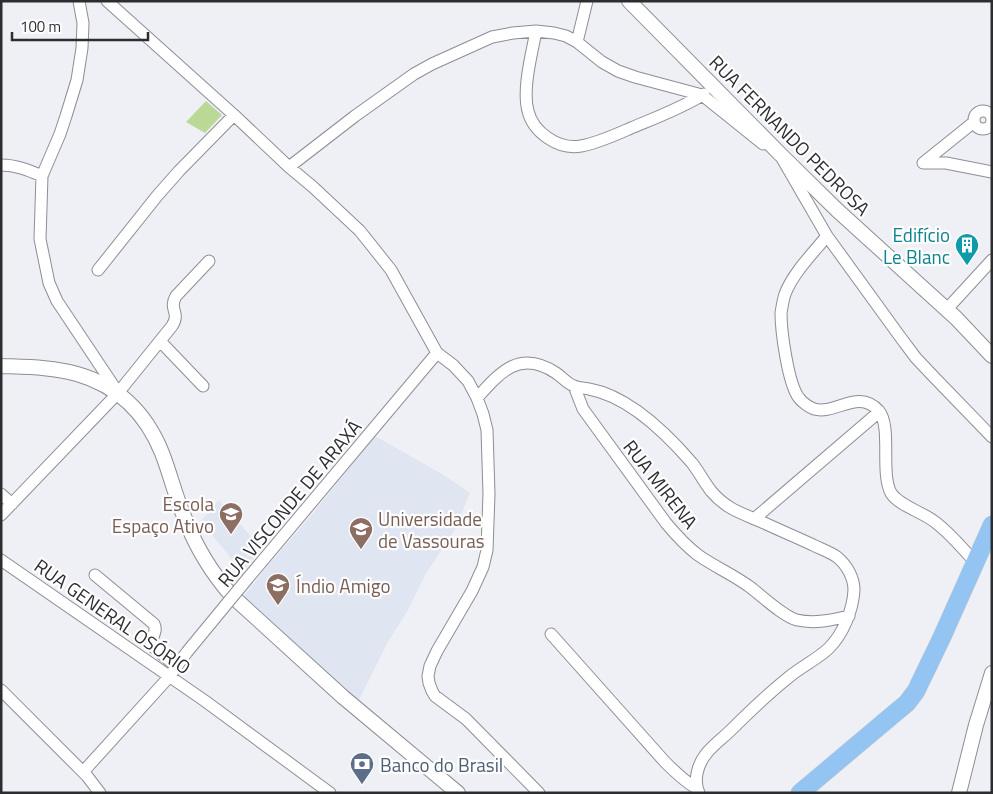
<svg xmlns="http://www.w3.org/2000/svg" width="993" height="794" font-family="'Titillium Web',sans-serif">
<style>
.built{fill:#e0e5f2}
.green{fill:#bcd897}
.lines{fill:none;stroke-linecap:round;stroke-linejoin:round}
.minor-casing{stroke:#8c8e93;stroke-width:13}
.tertiary-casing{stroke:#8c8e93;stroke-width:16}
.primary-casing{stroke:#cccdcd;stroke-width:19}
.minor{stroke:#fff;stroke-width:11}
.tertiary{stroke:#fff;stroke-width:14}
.primary{stroke:#94c4f2;stroke-width:18}
.minor-bridge-casing{stroke:#8c8e93;stroke-width:13;stroke-linecap:butt}
.minor-bridge{stroke:#fff;stroke-width:11}
.labels{text-anchor:middle;dominant-baseline:central;stroke-width:4.5;stroke-linejoin:round;paint-order:stroke}
.street-label{font-size:19px;fill:#2c2d2f;stroke:#fdfdfe}
.culture-label{font-size:19px;fill:#0d838f;stroke:#fdfdfe;text-anchor:end}
.education-label{font-size:19px;fill:#785e54;stroke:#fdfdfe;text-anchor:start}
.service-label{font-size:19px;fill:#4e5e75;stroke:#fdfdfe;text-anchor:start}
</style>
<rect width="100%" height="100%" fill="#eef0f6"/>
<path class="built" d="M375 436 442 474 470 493 454 531 425 575 408 610 388 642 359 700 287 641 242 599 265 569 314 512Z
M219 500 261 548 242 572 201 521Z"/>
<path class="green" d="M206 101 222 115 205 133 186 122Z"/>
<g class="lines">
<g class="minor-casing">
<path id="minor" d="M79 1 83 23 82 48 77 80 66 116 60 134 42 176 40 239 49 283 57 301 117 391
M107 1 234 115 289 167 313 187 360 231 391 270 437 353 453 365 468 381 477 398 483 414 487 430 489 494 487 550 483 567 472 591 437 651 430 666 428 676 429 683 432 691 435 696 466 719 539 793
M536 31C532 53 522 89 528 111 533 132 558 150 581 146 598 143 615 135 631 128 655 118 682 108 704 94
M577 42 587 1
M974 120a9 9 0 1 1 18 0a9 9 0 1 1-18 0Z
M974 122 923 163H946L992 172
M783 160 827 236 901 338 916 358 933 376 992 437
M1 165C16 165 28 170 42 176
M289 167 355 116 414 74 432 64 492 37 513 33 536 31 554 33 566 36 577 42 602 62 618 71 635 77 702 95 763 144
M827 236C813 253 793 273 785 294 783 300 782 307 781 313 781 331 788 384 799 398 802 402 809 407 814 409 836 415 858 388 879 411 892 427 880 473 891 493 899 506 923 512 935 522 950 533 962 548 975 562
M98 270 157 196 179 171 234 115
M947 309 992 260
M160 341 203 386
M574 386 583 409 666 523C676 535 686 546 698 555 715 567 734 575 750 587 762 596 784 617 797 620 814 624 832 620 849 616
M477 398C500 372 520 349 556 373 562 377 568 384 574 386 579 388 585 388 589 389 628 396 667 434 692 463 699 472 704 482 711 491 726 509 741 513 762 522 779 530 796 537 813 545 821 549 830 552 837 557 847 565 854 578 854 590 853 610 843 634 829 648 819 658 801 667 789 677 769 693 749 712 731 730 723 738 713 745 706 754 698 764 693 780 699 793
M1 494 12 504
M1 515 118 393 172 326C181 312 168 310 176 296L209 261
M754 519 879 412
M1 560 205 701 330 793
M95 575 154 624C158 632 151 637 151 645L176 666
M248 578 437 353
M551 634 665 762C675 772 684 781 696 788
M1 690 87 776 100 793
M83 772 169 677 187 652"/>
</g>
<g class="tertiary-casing">
<path id="tertiary" d="M629 1 780 154 837 210 956 318 992 356
M1 366C26 367 53 367 77 374 119 386 146 413 162 453 171 476 176 499 186 521 197 549 212 573 231 595L343 697 458 793
M959 793 976 725 992 673"/>
</g>
<g class="primary-casing">
<path id="primary" d="M800 793 889 718 907 703 916 691 942 637 992 525"/>
</g>
<use href="#minor" class="minor"/>
<use href="#tertiary" class="tertiary"/>
<use href="#primary" class="primary"/>
<g class="minor-bridge-casing">
<path id="minor-bridge" d="M187 652 248 578"/>
</g>
<use href="#minor-bridge" class="minor-bridge"/>
</g>
<defs>
<g id="building-pin" transform="scale(1.25)"><path d="M0 17L-7.5 6A9.5 9.5 0 1 1 7.5 6Z" fill="#0f9aa8" stroke="#fdfdfe"/><path d="M-4-6H4V6H1V3H-1V6H-4ZM-2.5-4.3h1.7v1.8h-1.7ZM.8-4.3h1.7v1.8H.8ZM-2.5-1h1.7V.8h-1.7ZM.8-1h1.7V.8H.8Z" fill="#fff"/></g>
<g id="school-pin" transform="scale(1.25)"><path d="M0 17L-7.5 6A9.5 9.5 0 1 1 7.5 6Z" fill="#8d6e63" stroke="#fdfdfe"/><path d="M0-5L7-2L0 1L-7-2ZM-4 1L0 2.5L4 1V4Q0 6-4 4Z" fill="#fff"/></g>
<g id="university-pin" transform="scale(1.25)"><path d="M0 17L-7.5 6A9.5 9.5 0 1 1 7.5 6Z" fill="#8d6e63" stroke="#fdfdfe"/><path d="M0-5L7-2L0 1L-7-2ZM-4 1L0 2.5L4 1V4Q0 6-4 4Z" fill="#fff"/></g>
<g id="bank-pin" transform="scale(1.25)"><path d="M0 17L-7.5 6A9.5 9.5 0 1 1 7.5 6Z" fill="#5c6f8a" stroke="#fdfdfe"/><path d="M-6-4H6V4H-6ZM0-2.3a2.3 2.3 0 1 0 0 4.6a2.3 2.3 0 1 0 0-4.6Z" fill="#fff"/></g>
</defs>
<g fill-rule="evenodd">
<use href="#building-pin" x="967" y="245"/>
<use href="#school-pin" x="231" y="514"/>
<use href="#university-pin" x="361" y="529"/>
<use href="#school-pin" x="278" y="585"/>
<use href="#bank-pin" x="362" y="764"/>
</g>
<g class="labels">
<g class="street-label">
<text transform="translate(790 135) rotate(45)">RUA FERNANDO PEDROSA</text>
<text transform="translate(661 484) rotate(52)">RUA MIRENA</text>
<text transform="translate(289 503) rotate(-50)">RUA VISCONDE DE ARAXÁ</text>
<text transform="translate(113 616) rotate(35)">RUA GENERAL OSÓRIO</text>
</g>
<g class="culture-label">
<text x="950" y="234">Edifício<tspan x="950" dy="22">Le Blanc</tspan></text>
</g>
<g class="education-label">
<text x="214" y="503" text-anchor="end">Escola<tspan x="214" dy="22">Espaço Ativo</tspan></text>
<text x="378" y="518">Universidade<tspan x="378" dy="22">de Vassouras</tspan></text>
<text x="296" y="585">Índio Amigo</text>
</g>
<g class="service-label">
<text x="380" y="764">Banco do Brasil</text>
</g>
</g>
<rect width="993" height="794" fill="none" stroke="#2c2d2f" stroke-width="5"/>
<path d="M12 32v8h136v-8" fill="none" stroke="#2c2d2f" stroke-width="2.5"/>
<text x="20" y="32" font-size="15" fill="#2c2d2f" stroke="#fdfdfe" stroke-width="4" paint-order="stroke">100 m</text>
</svg>
